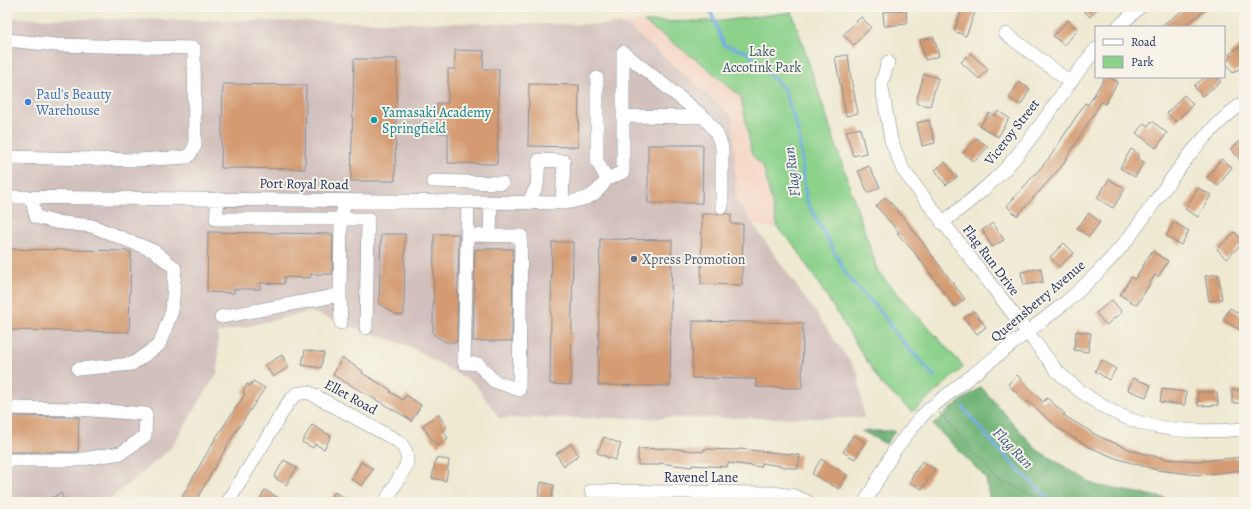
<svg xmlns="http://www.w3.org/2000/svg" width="1251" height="509" font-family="Alegreya,serif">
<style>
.built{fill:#f5d3c1}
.industrial{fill:#d1c0bc}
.green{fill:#8cd28b;stroke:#548074}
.forest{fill:#71b477;stroke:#46726a}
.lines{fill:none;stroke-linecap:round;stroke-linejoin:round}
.stream{stroke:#75ade4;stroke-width:3}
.building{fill:#d49b72}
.minor-casing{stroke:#848c97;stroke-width:14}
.path{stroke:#848c97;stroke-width:1.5;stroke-dasharray:1 3;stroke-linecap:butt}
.minor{stroke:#fff;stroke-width:13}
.shop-dot{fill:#3f7fe0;stroke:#f7f3e8;stroke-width:1.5}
.culture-dot{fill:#0f9aa8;stroke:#f7f3e8;stroke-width:1.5}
.service-dot{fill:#5c6f8a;stroke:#f7f3e8;stroke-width:1.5}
.labels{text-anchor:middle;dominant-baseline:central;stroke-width:4;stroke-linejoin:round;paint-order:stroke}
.park-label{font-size:14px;fill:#375869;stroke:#f7f3e8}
.shop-label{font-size:14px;fill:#366cbe;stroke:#f7f3e8;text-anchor:start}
.culture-label{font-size:14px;fill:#0d838f;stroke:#f7f3e8;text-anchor:start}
.street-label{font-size:14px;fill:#1b2f5e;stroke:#f7f3e8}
.service-label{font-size:14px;fill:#4e5e75;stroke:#f7f3e8;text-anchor:start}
.water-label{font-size:15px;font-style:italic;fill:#365586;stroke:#f7f3e8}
</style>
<rect width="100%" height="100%" fill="#f7f3e8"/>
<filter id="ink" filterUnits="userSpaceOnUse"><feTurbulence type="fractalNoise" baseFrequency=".025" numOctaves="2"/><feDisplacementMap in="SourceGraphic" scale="8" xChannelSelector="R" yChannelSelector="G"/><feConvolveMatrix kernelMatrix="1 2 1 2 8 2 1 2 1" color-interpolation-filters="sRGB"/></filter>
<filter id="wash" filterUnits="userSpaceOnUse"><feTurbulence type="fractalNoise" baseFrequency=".012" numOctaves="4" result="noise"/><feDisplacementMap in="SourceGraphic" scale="16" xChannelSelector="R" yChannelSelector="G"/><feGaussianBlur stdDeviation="0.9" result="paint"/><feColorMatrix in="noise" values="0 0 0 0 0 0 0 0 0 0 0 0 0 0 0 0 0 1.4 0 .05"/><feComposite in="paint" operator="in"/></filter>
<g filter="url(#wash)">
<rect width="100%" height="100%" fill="#eee9d0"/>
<path class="built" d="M643 22 703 66 740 97 750 154 762 166 776 229 617 198 608 177 609 23Z"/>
<path class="industrial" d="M7 18 627 25 733 117 736 200 858 373 864 418H499L475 384 411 347 310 312 218 333V372L170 449 107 502H7Z"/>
<path class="green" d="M792 12 878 272 964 367 912 412 882 385 795 246 778 229 763 166 752 155 741 97 705 66 644 22 722 21Z"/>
<path class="forest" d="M981 387 1037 450 1095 485 1186 502H990L986 478 933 425 950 409Z
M862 431H895L886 444Z"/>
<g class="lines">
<path class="stream" d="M709 7 724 45 747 52 784 89 799 134 806 200 848 277 880 311 899 338 935 377
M963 407C988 440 1016 469 1047 497L1050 502"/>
</g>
<g id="blocks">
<path class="building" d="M963 7 975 12 966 36 954 31Z
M1080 7H1099L1090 17Z
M1188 7H1209L1183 27H1159Z
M906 10 907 24 884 26 883 12Z
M861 17 871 27 854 45 843 35Z
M1068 20 1078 30 1064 45 1053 36Z
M934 37 939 56 925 60 920 40Z
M1239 47 1244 55V66L1233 73 1225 62 1231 58 1229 54Z
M455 50 484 51 483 69H499L497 164 448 163V133H437V103H448V69H455Z
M970 53 988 69 979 79 961 62Z
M848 55 851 78 858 113 846 116 835 57Z
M354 59H397L395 181H351Z
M924 74 938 78 930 106 916 103Z
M1105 77H1109L1118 82 1105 104 1101 102 1062 166 1017 216 1007 206 1050 157 1085 103 1088 105Z
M1205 77H1217L1221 82 1202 96 1194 86Z
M1019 82 1030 89 1021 105 1009 98Z
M223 84 306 85 305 169 221 168Z
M529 84 579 85 578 147 528 146Z
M1184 95 1193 104 1176 122 1167 113Z
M998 111 1009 118 998 137 980 126 989 113 995 116Z
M929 120 935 143 922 146 917 123Z
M1152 121 1167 133 1156 148 1136 133 1144 123 1148 126Z
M860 128 866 153 853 156 846 131Z
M977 138 988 147 974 162 963 153Z
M1244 138V165L1231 149Z
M648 145H703L702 203H648Z
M1131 149 1139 154 1137 158 1144 162 1135 177 1120 168Z
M1221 159 1232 167 1218 186 1207 178Z
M945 162 957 177 946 185 935 170Z
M869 166 880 187 868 193 858 171Z
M1109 179 1125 189 1113 208 1097 198Z
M1198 188 1211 195 1198 217 1185 209Z
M886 197 903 217 965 299 955 307 914 252 897 233 899 232 876 206Z
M1089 213 1100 222 1089 237 1077 228Z
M702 214H731V224H743L742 285 701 284Z
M1174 222 1189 231 1181 245 1166 236Z
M993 223 1004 240 992 247 982 230Z
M208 232 333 234 332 274H311L310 278 284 277V284L260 283V289H234V293L207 292Z
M1235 232 1244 242 1226 259 1217 249Z
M381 234H405L404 315H397L379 304Z
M434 234H459L457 342H445L433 334Z
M600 239 672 240 670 386 598 385Z
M552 242H573L571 385 550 384Z
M1064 243 1074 253 1059 267 1050 257Z
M7 249 131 251 129 332 7 330Z
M475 249H513L512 341H473Z
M1152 251 1168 261 1158 277 1155 275 1137 305 1120 295 1131 277 1135 279Z
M1041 268 1043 282 1024 285 1021 272Z
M1218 274 1222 299 1209 301 1205 276Z
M1112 300 1122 312 1106 325 1096 313Z
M1230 308 1244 317V333L1223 320Z
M974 311 986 327 977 334 964 318Z
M693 321 803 323 802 388 756 387V379L692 378Z
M1076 331 1091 333 1088 352 1074 350Z
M305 350 324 353 321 368 302 365Z
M282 355 289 367 273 377 265 365Z
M342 358 363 371 362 373 391 390 390 392 403 400 406 395 421 405 411 422V420L333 375Z
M1102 360 1116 369 1109 380 1095 371Z
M1017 375 1043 402 1047 398 1065 414 1063 415 1098 436 1134 451 1166 459 1198 461 1244 457V470L1199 475 1157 470 1118 459 1089 447 1058 428 1028 401 1026 403 1008 384Z
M1133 378 1151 385 1146 397 1128 390Z
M253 381 265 388 233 436 195 502H179L215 439 245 394 243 392 247 384 250 386Z
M1162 389 1186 392 1185 405 1160 402Z
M1232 390H1244V403H1232Z
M1198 392H1217L1218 405 1198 406Z
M438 414 447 427 442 430 448 438 437 446 422 426Z
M7 416 79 417 78 452H7Z
M312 425 331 436 324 449 315 444 313 448 302 442Z
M853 435 865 442 855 459 843 452Z
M604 437 621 444 615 460 597 453Z
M571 444 579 455 564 466 556 454Z
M669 448 703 452 704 449 738 450 739 449 800 455 798 469 762 463 761 467 728 463 727 467 692 465V467L659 463V465H638V449Z
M436 458 449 460 446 481 432 478Z
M821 459 847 475 839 489 812 474Z
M284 460 297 468 286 485 274 477Z
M922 461 935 469 922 489 909 482Z
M361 462 373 469 362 486 351 479Z
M541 482 554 485 551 502 538 501Z
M265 490 285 502H258Z
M335 492 351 502H329Z
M61 493 65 502H44Z"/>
</g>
</g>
<g filter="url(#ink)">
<use href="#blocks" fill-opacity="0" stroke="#848c97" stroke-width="1"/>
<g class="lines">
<g class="minor-casing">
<path id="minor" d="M1118 27 1140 7
M1006 34 1070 82
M7 40 56 45 194 48 195 146 188 157 137 160 7 157
M888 62 882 82V88L891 140 903 170 1057 371C1116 427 1165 436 1244 429
M704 117 716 132 722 147V207
M607 179 623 172V52L704 117 623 116
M433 181 502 183
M7 197 565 203C588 199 594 198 607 179L597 161V78
M31 197 36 217 55 222 92 226 154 251 175 268 172 311 159 345 132 364 78 369
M218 199 216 219H368L366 328
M528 203 537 186 539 160 564 161 562 203
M942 223C965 205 987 188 1007 167 1040 131 1064 87 1096 49
M468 235 521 236 519 390 494 381 478 364 464 363 468 202
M490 235 491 202
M340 295 341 323
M221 317 340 295 341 219 345 201
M7 408 77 409 146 414 145 436 121 453 77 460H7
M591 491 773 493 794 496 808 502
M228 502 288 403 296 394 308 392 398 441C406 448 409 456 406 466L385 502
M865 502 894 451 918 420 929 409 1066 302C1088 283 1109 262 1128 239 1165 190 1193 139 1244 102"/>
</g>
<path class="path" d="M940 413 1002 482 1034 495 1037 502"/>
<use href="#minor" class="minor"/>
</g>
</g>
<circle class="shop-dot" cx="28" cy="102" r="4"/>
<circle class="culture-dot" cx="374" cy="120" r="4"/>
<circle class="service-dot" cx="634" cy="259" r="4"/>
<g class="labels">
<g class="park-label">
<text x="762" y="51">Lake<tspan x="762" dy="16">Accotink Park</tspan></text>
</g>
<g class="shop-label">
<text x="36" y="94">Paul's Beauty<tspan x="36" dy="16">Warehouse</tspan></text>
</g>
<g class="culture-label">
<text x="382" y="112">Yamasaki Academy<tspan x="382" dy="16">Springfield</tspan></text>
</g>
<g class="street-label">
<text transform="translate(1012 132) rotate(-52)">Viceroy Street</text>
<text transform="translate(304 184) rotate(1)">Port Royal Road</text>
<text transform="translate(991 260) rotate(53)">Flag Run Drive</text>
<text transform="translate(1038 301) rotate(-40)">Queensberry Avenue</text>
<text transform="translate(351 397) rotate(29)">Ellet Road</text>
<text x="701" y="477">Ravenel Lane</text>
</g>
<g class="service-label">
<text x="642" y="259">Xpress Promotion</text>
</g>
<g class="water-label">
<text transform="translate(792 172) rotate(-97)">Flag Run</text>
<text transform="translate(1013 448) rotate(46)">Flag Run</text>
</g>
</g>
<rect width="1251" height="509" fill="none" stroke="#f7f3e8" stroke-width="24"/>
<rect x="1095" y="26" width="130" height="52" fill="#f7f3e8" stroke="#9fa5b1"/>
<rect x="1103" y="39" width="20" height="6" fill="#ffffff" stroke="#9fa5b1"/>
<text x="1131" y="46" font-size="12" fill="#1b2f5e">Road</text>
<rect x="1103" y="56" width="20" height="12" fill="#8cd28b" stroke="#9fa5b1"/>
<text x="1131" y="66" font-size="12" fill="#1b2f5e">Park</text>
</svg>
